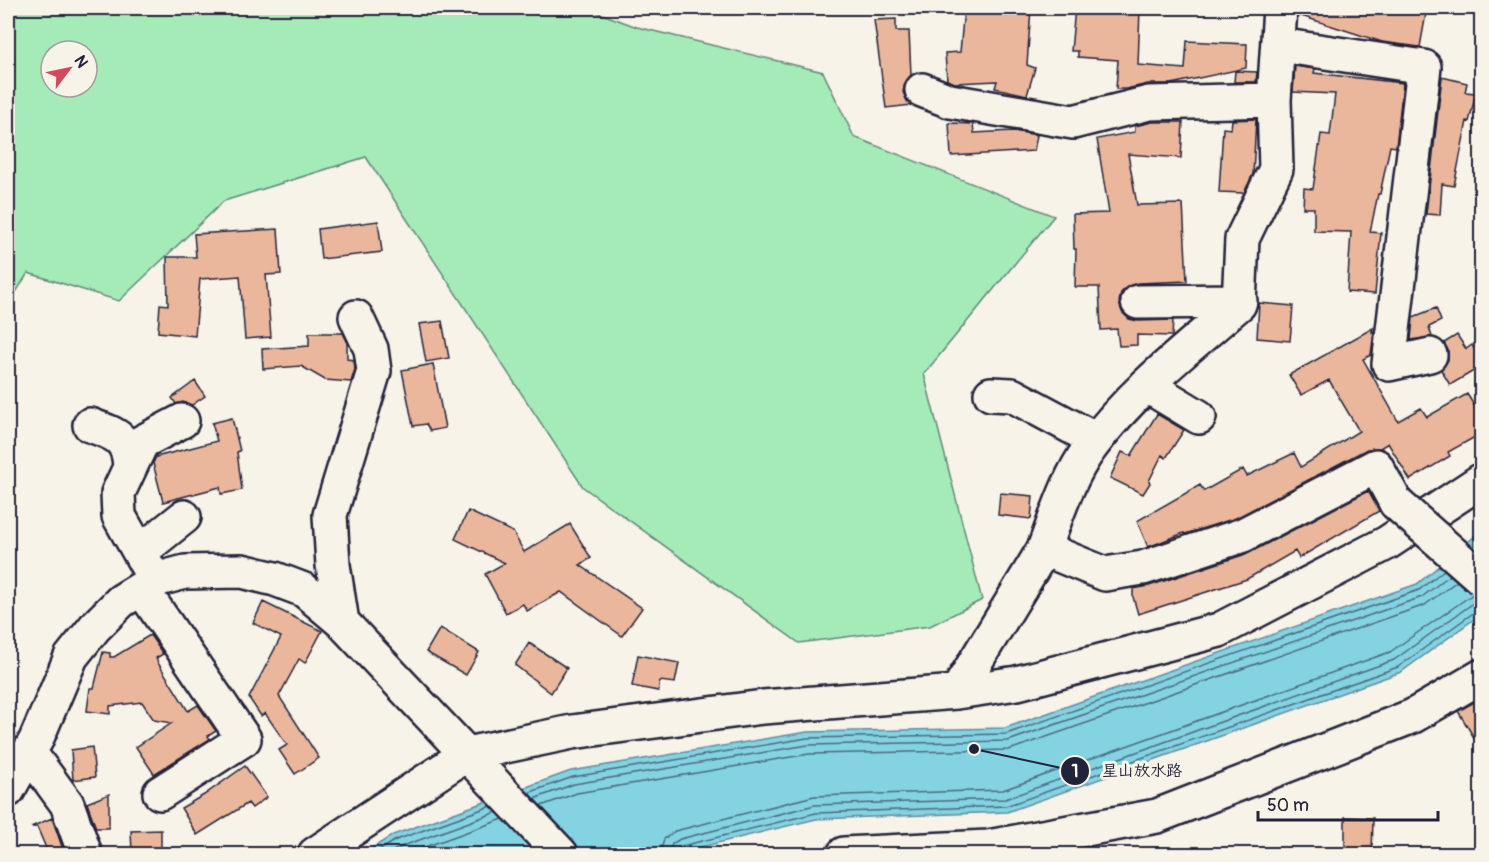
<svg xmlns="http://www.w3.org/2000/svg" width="1489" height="862" font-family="Pangolin,'Klee One',sans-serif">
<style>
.green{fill:#a5ebb7;stroke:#648679;stroke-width:1.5;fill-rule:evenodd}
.water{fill:#84d3e2;stroke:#5d8c9f;stroke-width:1.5}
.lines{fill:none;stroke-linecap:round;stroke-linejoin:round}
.shore{stroke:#49697e;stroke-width:1.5}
.building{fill:#eab79c;stroke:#22223b;stroke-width:1.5}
.minor-casing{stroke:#22223b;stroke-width:38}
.minor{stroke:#f7f3e8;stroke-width:33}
.minor-bridge-casing{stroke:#22223b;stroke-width:38;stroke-linecap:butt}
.minor-bridge{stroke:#f7f3e8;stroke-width:33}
.leader{fill:none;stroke:#22223b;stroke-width:2}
.callout-dot{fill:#22223b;stroke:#f7f3e8;stroke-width:2}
.mark-label{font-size:18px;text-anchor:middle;font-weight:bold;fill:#fff}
.callout-label{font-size:16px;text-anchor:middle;font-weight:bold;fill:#22223b;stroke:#f7f3e8;stroke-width:6;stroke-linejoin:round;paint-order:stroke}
</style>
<rect width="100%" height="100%" fill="#f7f3e8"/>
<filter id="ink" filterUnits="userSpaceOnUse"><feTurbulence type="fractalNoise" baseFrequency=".0167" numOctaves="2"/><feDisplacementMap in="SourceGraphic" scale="12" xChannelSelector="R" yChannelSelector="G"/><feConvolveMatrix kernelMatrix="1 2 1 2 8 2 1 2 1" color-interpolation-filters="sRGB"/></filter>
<g filter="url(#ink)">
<path class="green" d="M8 8H586L637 27 823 72 854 137 1054 216 924 374 982 600 930 626 799 643 583 487 366 157 224 201 119 301 28 273 8 305ZM51 51H87V87H51Z"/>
<path class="water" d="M1481 531V614L1401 672 1007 812 816 819 672 854H363L393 835 571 771 807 732 1005 728 1417 584Z"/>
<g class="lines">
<path class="shore" d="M528 793 573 777 807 738 1006 734 1419 590 1444 570
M534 799 574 784 808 745 1008 741 1422 597 1450 575
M541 806 577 793 809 754 1009 750 1425 605 1457 581
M374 854 396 840 491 806
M388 854 400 847 497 812
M405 854 503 819
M660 854 664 839 675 831 814 796 1003 790 1390 652 1473 594
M669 854 672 844 680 839 815 805 1005 799 1394 660 1472 604 1482 602
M677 854V849L682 846 816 813 1006 806 1398 667 1476 611 1482 609"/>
</g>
<path class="building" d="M964 8H1031L1027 65 1035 68 1027 95 995 88 997 81 955 83 947 80 945 53 960 52Z
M1075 8H1140L1138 65 1185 69 1187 41 1247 44 1246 68 1171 84H1148L1126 89H1116L1118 60 1078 57V51H1071Z
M1298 8H1427L1420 47 1382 42 1298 15Z
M896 19V31H909L911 75 905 83 903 92 907 101 912 105 886 108 874 20Z
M1295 66 1315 69 1314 73 1403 83 1396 147 1390 146 1380 194H1378L1370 232 1381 233 1375 294 1347 292 1351 232 1314 231V208H1303L1304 188 1313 189 1321 134 1330 135 1335 94 1293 92Z
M1235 71 1257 72 1256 82H1234Z
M1442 77 1467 83 1465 92 1476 93 1469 122 1467 121 1454 186 1442 184 1440 215 1426 214Z
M1256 119 1253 174 1244 193 1219 192 1223 128 1231 129 1232 120Z
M1152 122H1183L1181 158 1128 154 1137 205 1183 204 1187 281 1138 283 1128 286 1121 293 1119 302 1122 312 1129 319 1138 321 1173 320 1172 336 1137 335V345L1119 346 1117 329 1101 330 1099 287H1075L1076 249H1074L1073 214 1109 213 1097 139 1135 132V126Z
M949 123 973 124 974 133 1013 131 1037 135 1034 151 951 156Z
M378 221 382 252 321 259 318 229Z
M278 229 281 274 266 275 271 337 245 339 240 276 200 279 195 336 158 332 160 304 168 305 167 257H196L194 234Z
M1259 303 1293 306 1290 341 1257 338Z
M1436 308 1441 321 1429 327 1432 337 1411 340 1413 317Z
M442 321 449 358 426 362 419 324Z
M1373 328 1372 332 1374 331 1371 355 1363 359 1398 421 1421 408 1427 417 1467 394 1482 418V433L1448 452 1450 456 1410 480 1388 443 1380 448 1367 449 1236 518 1185 534 1184 533 1148 547 1137 521 1200 485 1204 491 1243 469 1247 476 1294 453 1301 467 1359 431 1329 380 1301 395 1289 375Z
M309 333H343L347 341V359L354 360 355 369 351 382 325 380 301 366 263 369 262 349 309 346Z
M1457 335 1466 349 1472 345 1482 360V366L1450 385 1441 370 1448 360V350L1444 343Z
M433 364 445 428 430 431 426 424 413 426 402 370Z
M195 381 205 396 192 405 183 402 176 404 172 398Z
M1157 414 1184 430 1166 458 1162 455 1149 481 1150 483 1143 494 1110 478 1122 452 1131 456Z
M232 418 240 451 237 452 242 490 221 494 220 487 163 502 153 463 156 457 217 441 212 423Z
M1368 491 1379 511 1299 558 1295 551 1247 579 1138 614 1133 597V589L1149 586 1249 553Z
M1000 493 1033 496 1031 519 998 515Z
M468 511 513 532 524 552 570 524 591 558 580 565 642 608 622 636 561 592 527 611 523 604 506 613 485 574 505 563 455 539Z
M263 602 322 631 305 663 299 659 279 696 319 758 295 774 279 750 287 745 265 713 261 716 249 698 281 637 253 623Z
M440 628 479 652 466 675 426 652Z
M150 635 163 654 156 658 158 663 188 711 198 705 216 731 208 736 210 739 154 774 136 747 172 723 154 720 142 702 110 706V714L87 711 90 688H94L103 652 110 653V657H114Z
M529 643 567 668 551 693 515 665Z
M638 655 679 663 675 683 660 681 658 691 632 686Z
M1478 700 1482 706V751L1458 711Z
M92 747 95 777 73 780 71 750Z
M245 766 267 797 252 808 248 803 197 835 181 808 204 795Z
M109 794V828H96L87 803Z
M1345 817 1373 818 1372 853 1345 852Z
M52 818 65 855H49L37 827H31Z
M161 830V852H132L131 831Z"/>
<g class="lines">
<g class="minor-casing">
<path id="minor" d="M1279 45 1424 67 1389 364 1430 355
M922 90 950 101 1073 122 1149 103 1274 100
M1138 302 1240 301
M1146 385 1199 417
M991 394 1012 395 1096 440
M90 425C115 434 128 437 130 466
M1044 549C1057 515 1068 478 1090 448 1131 392 1187 349 1239 304L1242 239 1276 169 1274 100 1280 8
M140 552 184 517
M155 580 119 516 118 493 142 442 182 421
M142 589 244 739 160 793
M342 622 333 565 330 515 374 371 371 349 356 317
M957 692 1017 683 1219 630 1387 543 1482 480
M29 752 67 804 85 854
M8 790 36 740 71 657 95 627 121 601 155 580 185 572 242 571 275 579 304 590 342 622 561 854
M315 854 467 754 572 732 763 707 957 692 1044 549 1105 574 1143 568 1243 535 1376 466 1396 503
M844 854 988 847 1157 816 1413 716 1482 676"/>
</g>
<use href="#minor" class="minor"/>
<g class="minor-bridge-casing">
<path id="minor-bridge" d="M1396 503 1482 579"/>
</g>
<use href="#minor-bridge" class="minor-bridge"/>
</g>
</g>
<path class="leader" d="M974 749L1075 771"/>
<g class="callout-dot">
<circle cx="974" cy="749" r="6"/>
<circle cx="1075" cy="771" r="15"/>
</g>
<g class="mark-label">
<text x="1075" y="777">1</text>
</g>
<g class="callout-label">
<text x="1142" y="776">星山放水路</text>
</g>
<rect width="1489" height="862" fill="none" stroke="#f7f3e8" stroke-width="30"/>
<rect x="15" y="15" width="1459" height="832" fill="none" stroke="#22223b" stroke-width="2" filter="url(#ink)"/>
<g transform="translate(69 69) rotate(58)"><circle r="28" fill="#f7f3e8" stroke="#a29fa3" stroke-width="1.5"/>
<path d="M0-4.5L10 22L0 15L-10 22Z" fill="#d1495b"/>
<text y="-9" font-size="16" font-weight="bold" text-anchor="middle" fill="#22223b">N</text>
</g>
<path d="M1258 811v9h180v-9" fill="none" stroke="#22223b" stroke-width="3"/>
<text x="1267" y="811" font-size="18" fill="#22223b" stroke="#f7f3e8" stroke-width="4.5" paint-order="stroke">50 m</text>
</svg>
